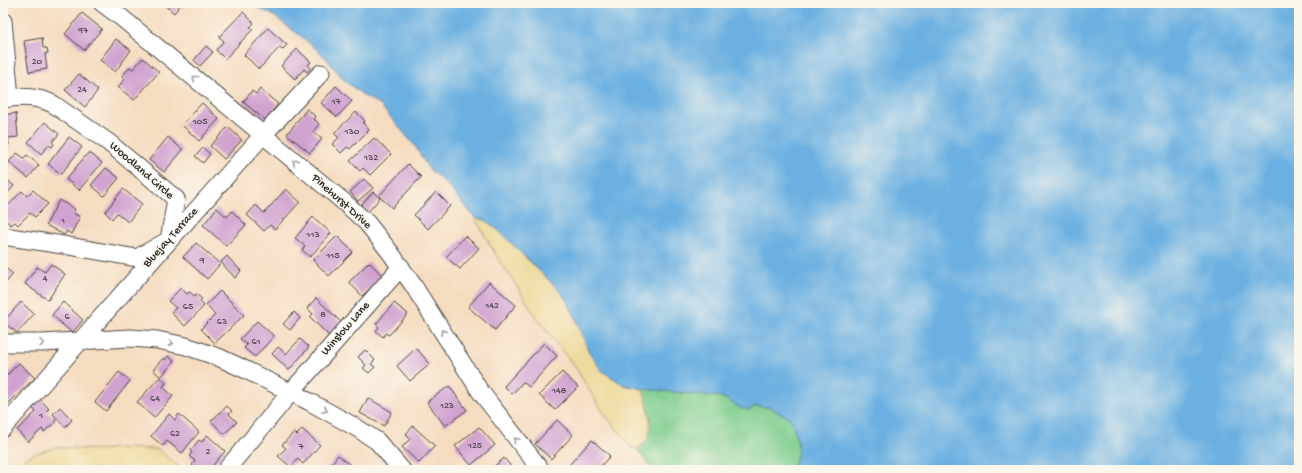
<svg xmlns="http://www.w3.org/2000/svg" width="1302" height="473" font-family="'Gochi Hand',sans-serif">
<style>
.green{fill:#7ccc8d;stroke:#547c5c}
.sand{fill:#eeda9e;stroke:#8c8264}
.water{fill:#6cb0e1;stroke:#4c6e86}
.building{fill:#d0a2d0}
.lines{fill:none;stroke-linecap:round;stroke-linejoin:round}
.minor-casing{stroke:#494641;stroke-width:19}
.minor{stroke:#fff;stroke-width:17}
.oneway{stroke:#a0a0a0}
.labels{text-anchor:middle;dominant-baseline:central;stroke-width:3;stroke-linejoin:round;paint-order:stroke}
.number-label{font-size:10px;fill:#544954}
.street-label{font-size:12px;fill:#2b2b2b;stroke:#fbf7ec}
</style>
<rect width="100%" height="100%" fill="#fbf7ec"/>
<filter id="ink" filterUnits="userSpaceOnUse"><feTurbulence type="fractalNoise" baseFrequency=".025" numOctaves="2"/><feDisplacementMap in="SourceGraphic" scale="8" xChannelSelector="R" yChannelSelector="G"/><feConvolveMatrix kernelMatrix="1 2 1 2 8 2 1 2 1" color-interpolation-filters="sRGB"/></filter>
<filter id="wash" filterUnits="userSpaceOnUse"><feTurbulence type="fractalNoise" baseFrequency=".012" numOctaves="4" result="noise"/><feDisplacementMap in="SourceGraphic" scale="16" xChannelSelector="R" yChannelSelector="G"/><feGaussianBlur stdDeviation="0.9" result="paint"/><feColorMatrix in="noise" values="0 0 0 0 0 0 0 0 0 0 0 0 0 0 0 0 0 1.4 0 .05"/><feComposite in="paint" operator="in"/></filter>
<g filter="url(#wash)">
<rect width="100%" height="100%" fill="#f5dcc0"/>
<path class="green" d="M643 389 723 397 741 408 748 410 756 406 769 407 791 419C797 438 803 452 790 470H652L637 449 644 445 651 419Z"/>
<path class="sand" d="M475 218 485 220 498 230 562 293 573 312 589 352 624 385 643 389C648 409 659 436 637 449L632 448 603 412 575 367 536 317 511 277 501 264Z
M57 447 100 450 115 448 157 449 183 470H107L96 468 93 470H3V469L19 463 34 454Z"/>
<path class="water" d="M246 3H1299V470H790C803 452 797 438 791 419L769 407 756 406 748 410 741 408 723 397 643 389 624 385 602 371 589 352 573 312 562 293 498 230 485 220 475 218 447 185 428 168 415 146 380 105 364 96 345 81 324 56 302 37 271 14Z"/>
<g id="blocks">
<path class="building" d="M162 3H182L174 13Z
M243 12 254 23 250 27 253 29 225 59 216 50 224 41 219 37Z
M82 13 102 29 84 50 65 34Z
M268 28 287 45 282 50 280 47 259 69 244 55Z
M42 38 43 48H47L48 53 45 54 47 69 29 72 24 41Z
M116 39 131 50 115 72 100 60Z
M206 46 213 52 200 66 194 60Z
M297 49 311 62 308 65 311 68 307 72 304 69 295 79 281 66Z
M143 58 159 72 134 100 118 87 125 79 122 76 130 67 133 69Z
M79 74 98 90 85 107 65 90Z
M336 86 352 101 337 117 321 103Z
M260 89 278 104 265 120 243 102 252 91 256 94Z
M202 103 219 119 199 141 182 125Z
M307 109 316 117 314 119 319 124 313 132 322 139 310 153 287 134Z
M356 112 365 121 363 123 369 130 350 149 347 147 341 153 332 144 339 138 334 133Z
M16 113 18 137 8 138 9 145H3V115Z
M45 122 59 134 52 142 54 144 52 147 49 145 41 154 28 142Z
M228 127 242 140 224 159 210 146Z
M69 137 82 147 61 174 48 164Z
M168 137 183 150 164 172 149 160Z
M374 138 391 154 370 175 363 168 360 171 350 161Z
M203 148 210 154 203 163 195 156Z
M89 152 102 163 79 190 66 179Z
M17 153 24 158 27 155 39 165 28 178 9 162Z
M408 164 421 177 392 208 379 196Z
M106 168 119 178 104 196 91 185Z
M3 176 14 186 3 198Z
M364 179 373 188 358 201 350 192Z
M123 189 142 204 128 222 117 213 112 219 105 212Z
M286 189 300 202 275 229 270 225 264 231 247 215 256 205 264 213Z
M33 190 48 204 35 217 30 213 18 225 15 222 11 225 3 218V211L22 191 27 196Z
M373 192 380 198 368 212 361 205Z
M436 192 450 206 428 229 414 215Z
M59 200 75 209 73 213 80 217 71 234 67 231 64 235 46 225Z
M217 208 227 217 232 211 246 225 226 246 203 225Z
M313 217 331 233 310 257 302 250 305 246 295 238Z
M337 236 353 252 329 276 313 260Z
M465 236 479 248 460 269 446 257Z
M196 243 220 264 207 279 183 257Z
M227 256 241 271 235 278 221 262Z
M369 262 383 276 362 296 349 282Z
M51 264 65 274 48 300 25 284 37 267 45 272Z
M3 266 13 274 4 285 3 284Z
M489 282 516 305 495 330 468 307Z
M181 288 187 294 190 292 194 296 196 294 202 299 200 301 204 306 185 326 171 313 176 308 168 301Z
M220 291 244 315 215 343 201 329 215 315 206 305Z
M316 298 342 323 329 336 310 317 313 314 307 308Z
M21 302 34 314 17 333 3 322Z
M63 302 83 320 72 333 52 315Z
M394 303 408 314 389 335 386 333 383 337 376 331 379 327 376 324Z
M294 312 300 318 290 330 283 324Z
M257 321 274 336 255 357 244 348 247 345 240 339Z
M300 339 309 347 289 370 272 354 278 347 286 354Z
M544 343 557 356 529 387 523 382 512 394 504 386Z
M416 348 430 364 410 381 397 366Z
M365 350 375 360 371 364 375 367 369 373 363 368 366 365 358 357Z
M168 356 174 361 161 377 153 370 163 358 165 360Z
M19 363 35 378 9 403 3 397V391L6 388 3 385V379Z
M119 372 130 381 106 411 95 402Z
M562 372 578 387 555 410 539 395Z
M160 377 166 383 163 387 173 396 154 418 137 402Z
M449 386 467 410 445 426 427 402Z
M368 398 392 412 384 426 360 413Z
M40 399 49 409 46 411 56 421 44 432 42 429 28 442 17 430 36 412 32 407Z
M227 406 232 411 229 414 237 422 224 434 211 421Z
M60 407 72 420 65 427 53 414Z
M169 414 175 420 179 414 199 432 182 453 167 441 163 446 151 436Z
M557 420 573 435 551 459 535 444Z
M413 426 435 446 419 463 402 447 410 439 406 434Z
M479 427 495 445 471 465 455 446Z
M302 429 320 445 303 464 298 459 291 467 278 456 286 448 282 445 294 432 297 435Z
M207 435 225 451 209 470H198L192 465 195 461 189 456 192 453 190 451 199 440 202 442Z
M592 440 610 456 597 470H575L569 465Z
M338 455 350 465 346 470H326Z
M504 458 514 470H490Z"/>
</g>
</g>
<g filter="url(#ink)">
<use href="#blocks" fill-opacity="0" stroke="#494641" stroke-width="1"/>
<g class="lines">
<g class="minor-casing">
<path id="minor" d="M102 3 122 18 344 202 367 223 390 252 413 285 480 391 541 470
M3 21 10 98
M3 99C21 96 37 96 53 104L108 142 176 199 169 240 137 258 63 245 3 236
M3 343H42L130 338 157 340 186 346 218 357 242 368 310 402 357 428 377 441 402 470
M3 428 263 135 321 73
M226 470 291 392 401 267"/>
</g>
<use href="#minor" class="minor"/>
</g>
<defs><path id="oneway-chevron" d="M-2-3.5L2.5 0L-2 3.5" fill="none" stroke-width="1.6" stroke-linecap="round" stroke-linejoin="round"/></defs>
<g class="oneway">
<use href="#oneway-chevron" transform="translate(195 78) rotate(-141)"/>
<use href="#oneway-chevron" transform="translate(295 162) rotate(-141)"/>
<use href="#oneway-chevron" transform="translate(443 332) rotate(-122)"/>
<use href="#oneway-chevron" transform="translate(42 343) rotate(-2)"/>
<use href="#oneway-chevron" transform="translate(171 343) rotate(12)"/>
<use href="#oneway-chevron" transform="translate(325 410) rotate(28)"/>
<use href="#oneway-chevron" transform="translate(516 440) rotate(-128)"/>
</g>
</g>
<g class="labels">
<g class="number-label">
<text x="83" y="31">97</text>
<text x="37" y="62">20</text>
<text x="82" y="90">24</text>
<text x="336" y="102">17</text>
<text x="200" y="122">105</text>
<text x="352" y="132">130</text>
<text x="371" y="158">132</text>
<text x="63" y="221">1</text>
<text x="313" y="235">113</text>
<text x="333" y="256">115</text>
<text x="202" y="261">9</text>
<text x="45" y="279">4</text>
<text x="492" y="306">142</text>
<text x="188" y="307">65</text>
<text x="323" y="315">8</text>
<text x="67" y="317">6</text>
<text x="222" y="322">63</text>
<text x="256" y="342">61</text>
<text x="559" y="391">148</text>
<text x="155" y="399">64</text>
<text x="447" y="406">123</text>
<text x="41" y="416">1</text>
<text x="175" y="434">62</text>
<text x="475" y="446">125</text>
<text x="301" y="447">7</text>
<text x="208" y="452">2</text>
</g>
<g class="street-label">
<text transform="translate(141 171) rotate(41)">Woodland Circle</text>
<text transform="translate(341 202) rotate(42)">Pinehurst Drive</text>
<text transform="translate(171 238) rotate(-48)">Bluejay Terrace</text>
<text transform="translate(346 329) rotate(-49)">Winslow Lane</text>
</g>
</g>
<rect width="1302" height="473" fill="none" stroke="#fbf7ec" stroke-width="16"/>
</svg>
